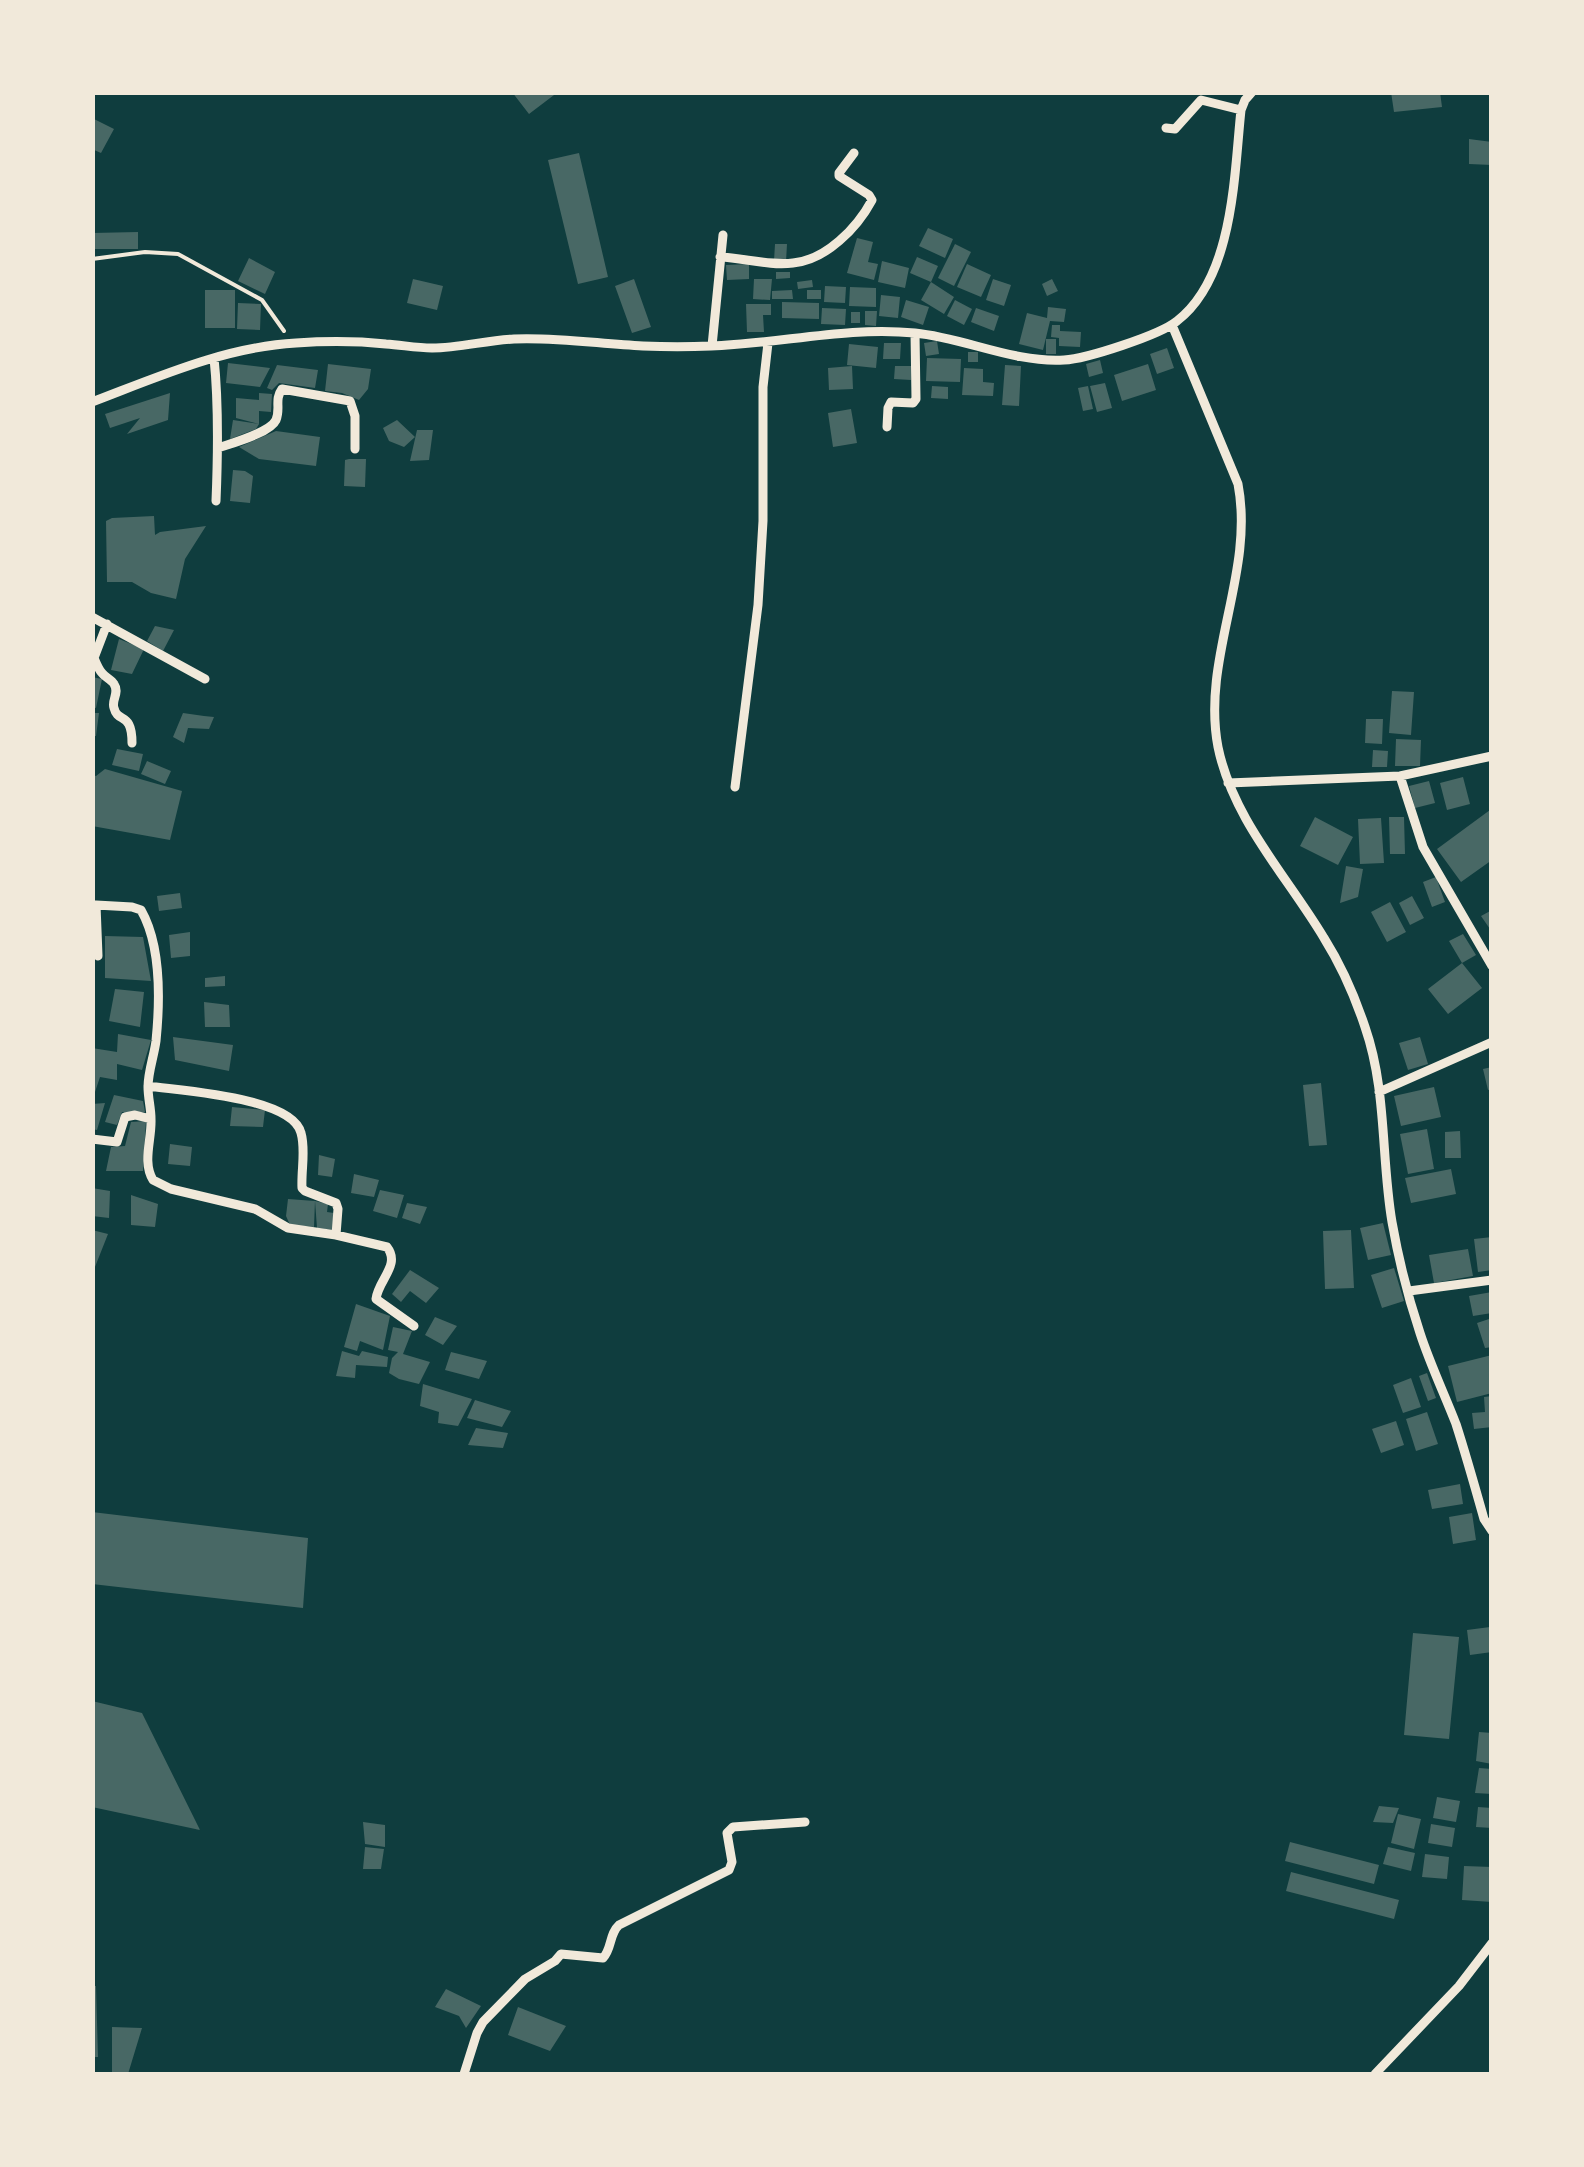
<svg xmlns="http://www.w3.org/2000/svg" width="1584" height="2167" font-family="'Archivo Narrow',sans-serif">
<style>
.building{fill:#486865}
.lines{fill:none;stroke-linecap:round;stroke-linejoin:round}
.path{stroke:#f1e9da;stroke-width:4}
.minor{stroke:#f1e9da;stroke-width:9}
</style>
<rect width="100%" height="100%" fill="#0f3d3e"/>
<path class="building" d="M512 92H558L529 114Z
M1391 92H1440L1442 107 1394 112Z
M92 118 114 129 101 153 92 149Z
M1469 139 1492 142V165L1469 164Z
M579 153 608 277 578 284 548 160Z
M928 228 953 239 945 258 919 246Z
M138 232V249H92V233Z
M857 238 873 242 868 262 878 264 874 280 847 273Z
M775 244H787L786 262 774 261Z
M955 244 971 252 954 286 938 278Z
M917 257 938 266 931 282 910 273Z
M249 258 275 272 265 294 238 281Z
M882 261 909 268 905 288 878 282Z
M749 264V279L727 280 726 265Z
M967 264 991 275 981 297 957 287Z
M776 272H790V278L776 279Z
M413 279 443 286 437 310 407 303Z
M634 279 651 327 632 333 615 286Z
M754 279H772L770 300 753 299Z
M993 279 1011 285 1004 306 986 300Z
M1052 279 1058 291 1047 296 1042 284Z
M812 280 813 287 798 289 797 282Z
M931 282 954 297 944 314 921 300Z
M825 286 846 287 845 303 824 302Z
M850 287 876 288V307L849 306Z
M205 290H235V328H205Z
M792 290 793 299H772V291Z
M807 290H821V299H807Z
M881 295 900 297 898 318 879 316Z
M906 300 929 307 923 325 901 317Z
M955 300 972 309 964 325 947 316Z
M782 302 819 303V319L782 318Z
M238 303 261 304 260 330 237 329Z
M746 304H771V315H763L764 332H747Z
M1048 307 1066 309 1064 322 1050 321 1043 350 1019 344 1027 313 1047 318Z
M822 308 846 309 845 325 821 324Z
M976 308 999 316 994 331 971 322Z
M865 311H877L876 326 865 325Z
M851 312H860V323H851Z
M1052 325H1060V331L1081 332 1080 347 1059 346V338L1051 337Z
M1046 339H1056V354H1046Z
M937 341 939 354 926 356 924 343Z
M884 343H901L900 359H883Z
M849 344 878 347 876 368 847 365Z
M1167 348 1174 368 1157 374 1150 354Z
M968 352H978V362H968Z
M927 358 961 359 960 382 926 381Z
M1100 360 1103 373 1089 377 1086 364Z
M228 363 270 368 260 387 226 383Z
M328 364 371 369 368 389 359 400 342 393 325 391Z
M1148 364 1156 390 1122 401 1114 375Z
M277 365 318 370 315 388 279 383 272 390 267 388Z
M1005 365 1021 366 1019 406 1002 405Z
M852 366 853 389 829 390 828 368Z
M895 366H911V380L894 379Z
M964 368 983 369V382L994 383 993 396 962 395Z
M1105 383 1112 408 1097 412 1090 386Z
M932 386 948 387V399L931 398Z
M1088 386 1093 409 1083 411 1078 388Z
M170 393 168 420 127 434 140 418 110 428 105 414Z
M259 393 272 394 271 412 259 411V424L236 418V398L259 400Z
M851 409 857 443 833 447 828 413Z
M233 420 259 424 256 429 230 439Z
M397 420 415 437 404 447 389 441 383 428Z
M417 430H433L429 460 410 461Z
M276 431 320 437 316 466 259 459 239 447Z
M349 459H366L365 487 344 486 345 460Z
M233 470 245 471 253 476 250 503 230 501Z
M154 516 155 535 160 532 206 526 185 559 176 599 151 593 132 582H107L106 521 112 518Z
M155 626 174 630 163 651 147 641Z
M119 639 144 649 132 674 111 670Z
M92 677 102 679 96 708 92 707Z
M1392 691 1414 692 1411 735 1389 733Z
M92 713H99L96 736H92Z
M183 713 204 716 214 717 209 729 188 728 184 743 173 737Z
M1366 719H1383L1382 744 1365 743Z
M1396 739 1421 740 1420 766H1395Z
M117 749 143 754 139 771 112 765Z
M1373 750 1388 751 1387 767H1372Z
M147 761 171 771 165 784 141 774Z
M105 769 182 791 170 840 92 826V775L96 776Z
M1463 777 1470 804 1447 810 1440 783Z
M1429 781 1435 803 1415 808 1409 786Z
M1490 810 1492 860 1461 882 1437 849Z
M1315 817 1353 837 1338 865 1300 846Z
M1389 817H1404L1405 854H1390Z
M1381 818 1384 863 1360 864 1358 819Z
M1346 866 1363 869 1358 897 1340 903Z
M1436 877 1445 902 1432 907 1423 882Z
M180 893 182 908 159 911 157 896Z
M1412 896 1424 918 1410 925 1399 903Z
M1390 902 1406 932 1387 942 1371 912Z
M1492 910V932L1481 916Z
M190 932V956L171 958 169 935Z
M1463 934 1476 955 1462 963 1449 941Z
M105 936 143 937 151 981 105 978Z
M1462 963 1482 988 1448 1014 1428 989Z
M225 976V986L205 987V978Z
M115 989 144 992 140 1027 109 1021Z
M204 1002 229 1005 230 1027H205Z
M118 1034 151 1040 142 1070 117 1064V1080L100 1077 92 1101V1048L117 1052Z
M173 1037 233 1045 229 1071 175 1060Z
M1420 1037 1428 1064 1408 1070 1399 1043Z
M1492 1067V1089L1488 1090 1483 1069Z
M1321 1083 1327 1145 1309 1146 1303 1085Z
M1434 1087 1441 1117 1401 1126 1394 1096Z
M114 1095 143 1101 145 1112H122L117 1125 105 1122Z
M105 1103 97 1130 92 1129V1104Z
M232 1107 265 1110 263 1127 230 1126Z
M146 1121 143 1171H106L111 1147 125 1146 131 1122Z
M1427 1129 1434 1169 1408 1174 1400 1134Z
M1460 1131 1461 1158H1445V1132Z
M170 1144 192 1147 190 1166 168 1164Z
M319 1155 335 1159 332 1177 318 1175Z
M1451 1169 1456 1194 1411 1203 1405 1178Z
M354 1174 379 1180 374 1197 351 1193Z
M92 1188 110 1191 109 1218 92 1216Z
M380 1190 404 1195 397 1218 373 1211Z
M131 1195 158 1204 155 1227 131 1225Z
M288 1199 315 1201 314 1227 290 1225 286 1216Z
M315 1201 328 1204 327 1212 334 1213 333 1230 317 1228Z
M407 1203 427 1207 420 1224 402 1218Z
M1383 1223 1391 1255 1368 1260 1360 1228Z
M92 1230 108 1234 93 1272H92Z
M1351 1230 1354 1288 1325 1289 1323 1231Z
M1492 1237V1270L1478 1272 1474 1239Z
M1468 1249 1473 1276 1434 1283 1429 1255Z
M1394 1268 1404 1301 1382 1308 1371 1275Z
M410 1270 439 1288 426 1303 410 1291 401 1302 392 1294Z
M1492 1292V1313L1473 1316 1469 1296Z
M356 1304 390 1316 383 1350 360 1341 357 1351 344 1347Z
M435 1317 457 1326 443 1345 425 1335Z
M1492 1318V1347L1485 1348 1477 1323Z
M393 1327 412 1331 403 1354 430 1362 419 1384 399 1379 389 1373 392 1358 398 1352 388 1350Z
M342 1351 359 1356 362 1351 388 1357 387 1367 356 1365 355 1378 336 1376Z
M451 1352 487 1361 479 1379 445 1370Z
M1492 1355V1393L1457 1402 1448 1366Z
M1427 1373 1436 1398 1428 1401 1419 1376Z
M1411 1378 1421 1407 1403 1413 1393 1385Z
M423 1384 472 1399 458 1426 438 1423 439 1412 420 1406Z
M1492 1396V1427L1474 1429 1472 1413 1485 1412 1484 1397Z
M475 1400 511 1411 502 1427 467 1418Z
M1427 1412 1438 1444 1416 1451 1406 1419Z
M1396 1421 1404 1445 1381 1453 1372 1429Z
M476 1428 508 1433 503 1448 468 1445Z
M1460 1484 1463 1504 1432 1509 1428 1490Z
M92 1512 308 1538 303 1608 92 1584Z
M1472 1513 1476 1540 1453 1544 1449 1517Z
M1490 1627 1492 1652 1470 1655 1467 1630Z
M1413 1633 1459 1637 1449 1739 1404 1735Z
M92 1701 142 1713 200 1830 92 1807Z
M1479 1732 1492 1733V1764L1476 1761Z
M1479 1768 1492 1769V1794L1475 1793Z
M1437 1797 1460 1801 1456 1822 1433 1818Z
M1379 1806 1399 1808 1393 1823 1373 1822Z
M1478 1807 1492 1808V1828L1476 1827Z
M1398 1814 1421 1819 1414 1849 1391 1843Z
M363 1822 385 1825V1847L365 1844Z
M1431 1824 1455 1828 1452 1847 1428 1843Z
M1290 1842 1379 1865 1374 1884 1285 1861Z
M365 1847 384 1849 381 1869H363Z
M1388 1847 1415 1853 1411 1871 1383 1864Z
M1425 1854 1449 1857 1447 1879 1422 1877Z
M1464 1866 1492 1867V1902L1462 1900Z
M1291 1872 1399 1900 1394 1919 1286 1891Z
M92 1986H96L98 2057H92Z
M446 1989 481 2006 466 2028 459 2016 435 2007Z
M518 2007 566 2026 550 2051 508 2035Z
M112 2027 142 2028 128 2074H112Z"/>
<g class="lines">
<path class="path" d="M92 259 145 252 178 254 262 300 284 331"/>
<path class="minor" d="M1166 128 1175 129 1201 100 1241 110
M720 257C744 258 769 266 793 263 826 260 857 228 872 200L869 195 839 176V173L854 153
M1172 325 1238 484C1255 573 1201 658 1218 747 1233 820 1287 876 1324 938 1341 965 1355 997 1365 1027 1387 1090 1381 1158 1392 1222 1398 1256 1409 1300 1420 1333 1430 1364 1444 1393 1456 1424 1466 1455 1475 1487 1484 1519L1492 1531
M712 346 723 235
M214 358C219 406 218 453 216 501
M92 402C158 377 225 347 296 343 325 341 357 341 386 344 402 345 416 348 432 348 460 348 487 340 514 339 557 337 600 344 643 346 666 347 689 347 711 346 779 344 847 326 915 333 965 338 1014 363 1064 360 1086 359 1160 335 1177 321 1234 277 1234 175 1241 110L1245 100 1252 92
M887 427 888 408 891 402 913 403 916 399 915 333
M218 448C232 443 270 433 276 420 281 408 274 400 282 389L350 401 355 416V449
M92 617 205 679
M107 624 94 658C96 663 99 670 102 673 105 677 112 680 114 684 120 693 111 700 114 708 118 724 132 711 132 743
M1400 776 1423 847 1492 966
M1228 783 1400 776 1492 756
M735 787 758 605 763 521V387L768 343
M92 905H96L98 956
M96 905 132 907 141 910C161 945 160 1001 156 1041 154 1056 148 1072 148 1087 148 1098 151 1108 151 1119 152 1139 142 1162 153 1180L171 1189 255 1209 288 1228 336 1235 387 1247C401 1265 378 1280 376 1299L414 1326
M148 1086C181 1091 292 1097 301 1133 306 1150 301 1170 302 1188L305 1191 336 1203 338 1209 336 1235
M1379 1092 1492 1042
M92 1139 117 1142 125 1117 135 1115 151 1119
M1409 1291 1492 1280
M464 2074 477 2033 483 2022 525 1979 555 1961 561 1954 603 1958C612 1949 609 1934 619 1925L729 1870 732 1862 727 1833 733 1827 805 1822
M1375 2074 1459 1986 1492 1943"/>
</g>
<rect width="1584" height="2167" fill="none" stroke="#f1e9da" stroke-width="190"/>
</svg>
